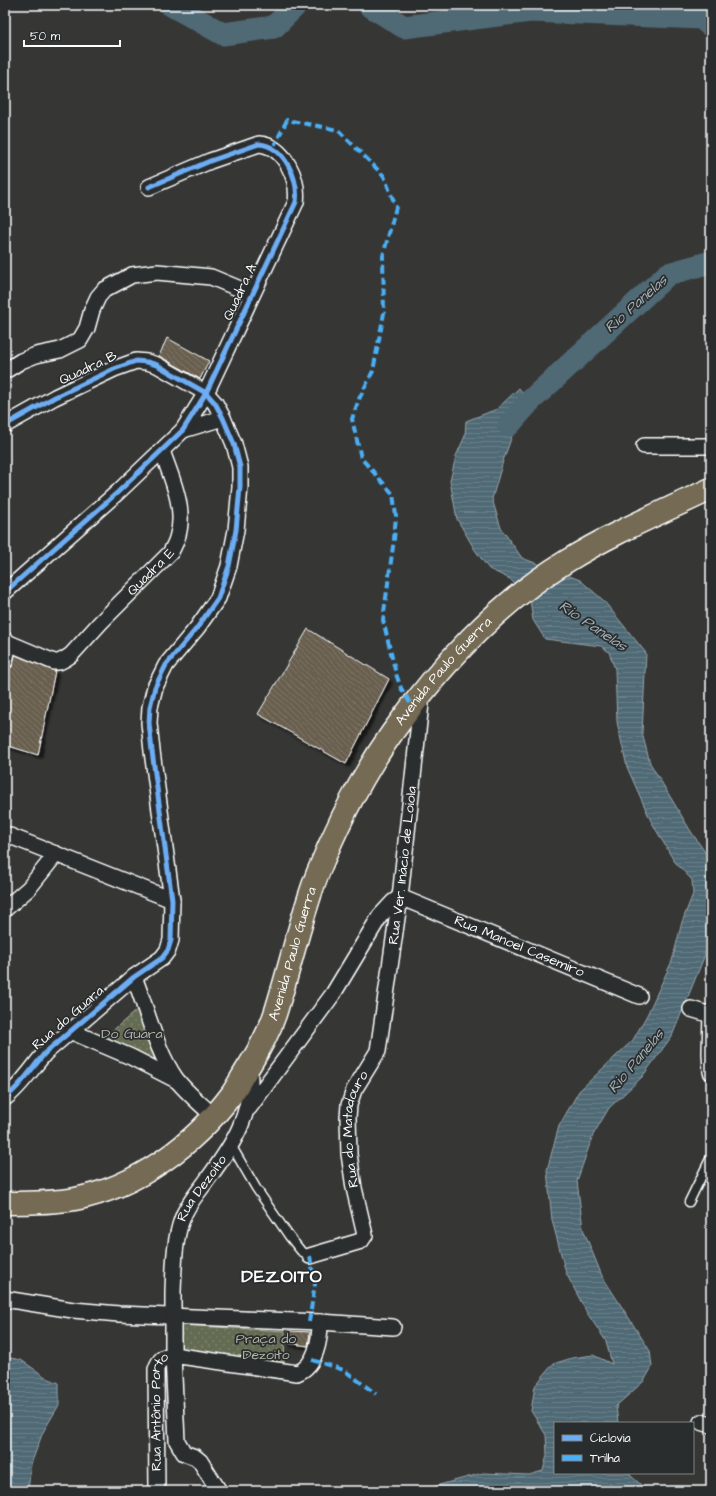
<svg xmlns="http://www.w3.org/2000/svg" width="716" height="1496" font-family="'Architects Daughter',sans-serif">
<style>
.grass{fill:url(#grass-dots);stroke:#b1b6a8}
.water{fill:url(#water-rules);stroke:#96a5ac}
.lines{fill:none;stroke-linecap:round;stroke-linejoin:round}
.river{stroke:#506975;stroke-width:23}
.building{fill:url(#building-back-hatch);stroke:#fff;filter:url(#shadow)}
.service-casing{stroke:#fff;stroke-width:11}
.minor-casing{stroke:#fff;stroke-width:18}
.primary-casing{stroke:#fff;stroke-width:25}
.service{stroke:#2a2d2e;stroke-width:8}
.minor{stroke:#2a2d2e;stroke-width:15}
.primary{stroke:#746b52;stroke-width:22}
.quiet{stroke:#4cb0f7;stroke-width:4;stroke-dasharray:8 4;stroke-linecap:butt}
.cycleway-casing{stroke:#2a2d2e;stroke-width:8}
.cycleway{stroke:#6dadf4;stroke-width:5}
.labels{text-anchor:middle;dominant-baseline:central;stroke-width:3.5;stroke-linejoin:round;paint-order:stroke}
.street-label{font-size:14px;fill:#fff;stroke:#2a2d2e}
.park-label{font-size:14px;fill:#b1b6a8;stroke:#2a2d2e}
.water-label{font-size:15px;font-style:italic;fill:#a8b4ba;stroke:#2a2d2e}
.district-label{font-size:18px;font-weight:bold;letter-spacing:1px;fill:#fff;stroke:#2a2d2e}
</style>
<defs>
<pattern id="grass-dots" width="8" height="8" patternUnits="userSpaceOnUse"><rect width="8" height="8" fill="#636c52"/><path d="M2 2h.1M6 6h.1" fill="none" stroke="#7a826c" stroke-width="1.8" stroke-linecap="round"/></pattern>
<pattern id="water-rules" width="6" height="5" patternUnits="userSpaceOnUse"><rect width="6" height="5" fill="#506975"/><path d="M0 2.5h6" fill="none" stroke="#6a808a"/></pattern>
<pattern id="building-back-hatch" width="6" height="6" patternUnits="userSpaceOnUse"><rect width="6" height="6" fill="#685e4f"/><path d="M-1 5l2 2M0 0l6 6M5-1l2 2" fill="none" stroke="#7f7669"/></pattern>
<filter id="shadow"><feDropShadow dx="3.5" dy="3.5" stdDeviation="1" flood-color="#0009"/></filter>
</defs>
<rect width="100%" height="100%" fill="#363735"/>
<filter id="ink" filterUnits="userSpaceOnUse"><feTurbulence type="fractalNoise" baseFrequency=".025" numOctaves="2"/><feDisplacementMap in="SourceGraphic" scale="8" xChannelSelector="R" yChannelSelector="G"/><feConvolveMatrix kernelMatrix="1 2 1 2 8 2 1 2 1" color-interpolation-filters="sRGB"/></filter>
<g filter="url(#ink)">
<path class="grass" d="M139 1008 158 1061 103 1039Z
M179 1325 285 1331 284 1366 177 1352Z"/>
<path class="water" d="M519 388 536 411 512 436 503 461 492 499 501 528 522 558 580 580 603 600 646 653 642 733 650 763 690 830 711 861V940L672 1036 642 1077 609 1108 593 1135 577 1181 583 1229 602 1276 650 1351 652 1367 644 1381 616 1406 618 1423H555V1473H630V1475L648 1491H424L439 1485 483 1473 529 1475 543 1471 547 1455 546 1435 531 1411 535 1386 553 1364 572 1358 593 1355 612 1364 606 1341 587 1313 566 1273 552 1220 547 1170 559 1126 579 1091 633 1040 647 1015 672 961 682 922 693 894 692 880 674 861 651 821 627 767 617 722 615 669 609 652 601 646 545 639 533 620 530 600 510 579 489 569 475 550 457 519 450 481 456 456 465 436 466 421 497 409Z
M5 1357 21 1360 47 1378 59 1383V1405L43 1432 31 1464 28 1491H5Z"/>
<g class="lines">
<path class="river" d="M171 5 223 34 274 27 296 5
M369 5 404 27 531 11 701 18 711 26
M509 425 529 402 668 274 711 262"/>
</g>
<path class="building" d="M167 338 209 361 200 379 159 356Z
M308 629 389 679 346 764 258 714Z
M15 655 55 671 38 755 5 745V680L7 670 12 667Z
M289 1331 310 1332 308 1346 287 1343Z"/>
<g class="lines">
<g class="service-casing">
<path id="service" d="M231 1145 256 1188 289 1236 301 1251 310 1256
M689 1202 711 1157"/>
</g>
<g class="minor-casing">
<g id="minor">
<path d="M5 371 21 361 36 355 60 350 80 340 87 328 92 310 98 297 104 290 132 275 157 272 211 277 252 294"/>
<path d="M5 425 55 397 114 369 136 361 147 362 157 365 206 393 215 403 223 418 234 444 240 467V487L236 530 229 566 218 598 197 628 166 665 155 687 150 707 149 723 152 751 172 900 171 940 168 950 162 958 134 977 45 1053C32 1068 21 1086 5 1098"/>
<path d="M183 430 223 418"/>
<path d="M644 446H711"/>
<path d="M5 592 118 492 183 430 206 393 296 202C299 180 285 146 259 144L210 161 149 187"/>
<path id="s1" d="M5 640 9 643 54 662H59L65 659 71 655 101 622 171 552C173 547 176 543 177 538 187 510 171 477 162 451"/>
<path d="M5 661 9 643"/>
<path d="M5 834 172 900"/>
<path id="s2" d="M400 897 639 996"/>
<path d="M5 909 29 888 56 854"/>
<path d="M134 977C147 1009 156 1051 176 1079 186 1092 202 1105 213 1116"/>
<path d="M691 1009 711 1015"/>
<path d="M711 1012 710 1053 711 1072"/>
<path d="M70 1031 131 1057 176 1080"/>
<path d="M249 1108 333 994 380 916 393 902 400 897"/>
<path id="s3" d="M310 1256 361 1241 365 1235 354 1188 349 1154 348 1117 349 1105 354 1090 378 1051 400 897 422 694"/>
<path d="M5 1299 73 1310 119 1314 320 1322 393 1327"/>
<path d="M701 1422 711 1425"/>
<path id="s4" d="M157 1491 156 1369C159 1360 163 1356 173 1355 173 1334 173 1312 173 1291 174 1267 174 1241 182 1219 187 1204 198 1193 207 1180 233 1145 255 1112 249 1066"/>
<path d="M219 1491 200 1461 195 1457 184 1453 177 1441 173 1355 297 1373C316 1366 320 1340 320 1322"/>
</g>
</g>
<g class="primary-casing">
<g id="primary">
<path id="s5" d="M5 1203C28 1203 52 1203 75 1199 137 1187 194 1145 232 1094 238 1085 243 1075 249 1066 259 1050 269 1032 275 1014 278 1005 280 997 283 988 294 950 303 912 317 875 337 825 361 777 392 733 440 666 496 604 567 561 612 533 663 512 711 489"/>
</g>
</g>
<use href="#service" class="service"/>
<use href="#minor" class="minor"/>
<use href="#primary" class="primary"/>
<path class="quiet" d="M273 148 287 120 338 130 384 176 396 207 383 256 384 313 373 371 359 399 352 419 361 458 393 494 396 516 394 539 383 620 396 674 401 688 412 706
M708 1162 711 1164
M309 1322 315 1284 310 1256
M312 1360 344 1370 376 1394"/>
<g class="cycleway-casing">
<path id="cycleway" d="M5 425 55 397 114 369 136 361 147 362 157 365 206 393 215 403 223 418 234 444 240 467V487L236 530 229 566 218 598 197 628 166 665 155 687 150 707 149 723 152 751 172 900 171 940 168 950 162 958 134 977 45 1053C32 1068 21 1086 5 1098
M5 592 118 492 183 430 206 393 296 202C299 180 285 146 259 144L210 161 149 187"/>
</g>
<use href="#cycleway" class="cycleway"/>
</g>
</g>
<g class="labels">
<g class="street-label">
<text transform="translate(240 292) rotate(-65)">Quadra A</text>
<text transform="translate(88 368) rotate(-25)">Quadra B</text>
<text stroke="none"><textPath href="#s1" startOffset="188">Quadra E</textPath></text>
<text stroke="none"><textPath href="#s5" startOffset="741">Avenida Paulo Guerra</textPath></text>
<text stroke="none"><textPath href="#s3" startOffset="441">Rua Ver. Inácio de Loiola</textPath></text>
<text stroke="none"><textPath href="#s2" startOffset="129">Rua Manoel Casemiro</textPath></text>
<text stroke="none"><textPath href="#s5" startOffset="417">Avenida Paulo Guerra</textPath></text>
<text transform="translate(68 1018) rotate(-41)">Rua do Guara</text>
<text stroke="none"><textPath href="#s3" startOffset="169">Rua do Matadouro</textPath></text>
<text stroke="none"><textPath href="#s4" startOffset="319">Rua Dezoito</textPath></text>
<text stroke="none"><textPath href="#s4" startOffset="80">Rua Antônio Porto</textPath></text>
</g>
<g class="park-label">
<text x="132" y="1034">Do Guara</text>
<text x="266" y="1339">Praça do<tspan x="266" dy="16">Dezoito</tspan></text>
</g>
<g class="water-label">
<text transform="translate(636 304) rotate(-42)">Rio Panelas</text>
<text transform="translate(593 626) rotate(34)">Rio Panelas</text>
<text transform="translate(636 1061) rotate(-50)">Rio Panelas</text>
</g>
<g class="district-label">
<text x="282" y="1276">DEZOITO</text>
</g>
</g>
<rect width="716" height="1496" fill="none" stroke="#2a2d2e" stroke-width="20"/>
<rect x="10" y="10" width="696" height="1476" fill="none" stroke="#fff" stroke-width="1.5" filter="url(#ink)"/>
<rect x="554" y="1422" width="140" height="52" fill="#2a2d2e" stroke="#7f8182"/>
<rect x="562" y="1435" width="20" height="6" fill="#6dadf4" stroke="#7f8182"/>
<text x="590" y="1442" font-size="12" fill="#ffffff">Ciclovia</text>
<rect x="562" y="1455" width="20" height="6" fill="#4cb0f7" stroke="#7f8182"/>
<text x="590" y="1462" font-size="12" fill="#ffffff">Trilha</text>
<path d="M24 40v6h96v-6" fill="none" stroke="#ffffff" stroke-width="2"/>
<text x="30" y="40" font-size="12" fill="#ffffff" stroke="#2a2d2e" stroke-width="3" paint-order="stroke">50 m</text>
</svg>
